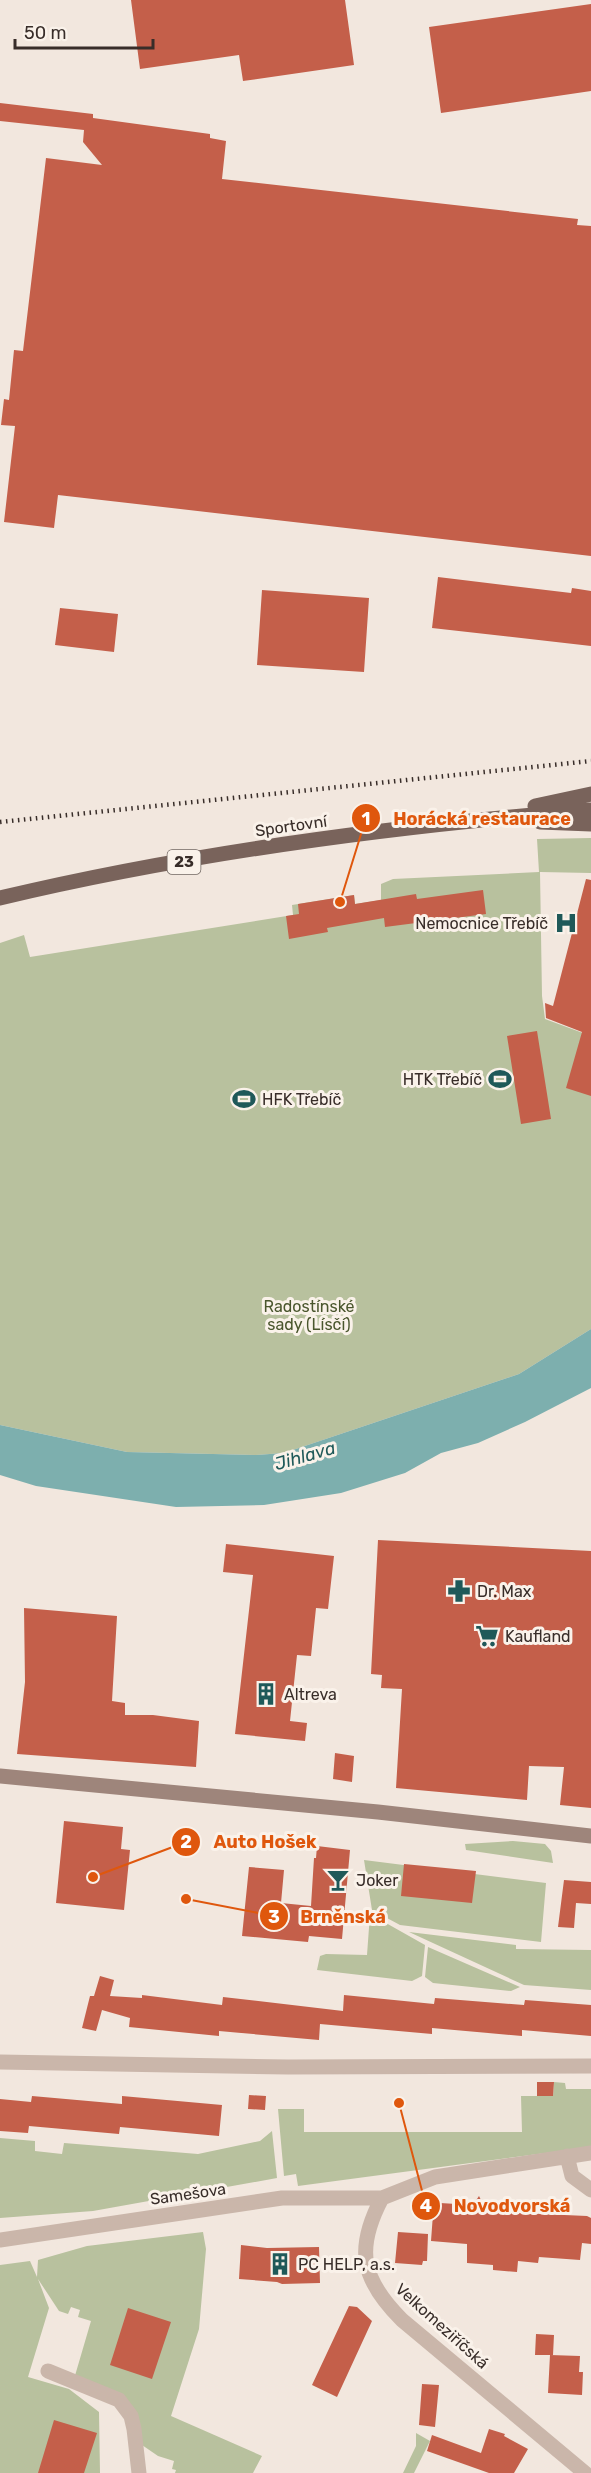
<svg xmlns="http://www.w3.org/2000/svg" width="591" height="2473" font-family="Rubik,sans-serif">
<style>
.green{fill:#b8c19e}
.water{fill:#7dafae}
.building{fill:#c45f4a}
.lines{fill:none;stroke-linecap:round;stroke-linejoin:round}
.street{stroke:#cab6aa;stroke-width:15}
.secondary{stroke:#9e857b;stroke-width:15}
.primary{stroke:#79635b;stroke-width:15}
.rail{stroke:#382d29;stroke-width:4.5;stroke-dasharray:1.5 4.5;stroke-linecap:butt}
.labels{text-anchor:middle;dominant-baseline:central;stroke-width:6;stroke-linejoin:round;paint-order:stroke}
.shield{fill:#faf2ea;stroke:#726863;stroke-width:1.5}
.shield-label{font-size:15px;font-weight:bold;fill:#382d29}
.street-label{font-size:16px;fill:#382d29;stroke:#faf2ea}
.poi-label{font-size:16px;fill:#382d29;stroke:#faf2ea;text-anchor:start}
.park-label{font-size:16px;fill:#4a562d;stroke:#faf2ea}
.water-label{font-size:18px;font-style:italic;fill:#1f5959;stroke:#faf2ea}
.leader{fill:none;stroke:#df570d;stroke-width:2}
.callout-dot{fill:#df570d;stroke:#faf2ea;stroke-width:2}
.mark-label{font-size:18px;text-anchor:middle;font-weight:bold;fill:#fff}
.callout-label{font-size:18px;text-anchor:middle;font-weight:bold;fill:#df570d;stroke:#faf2ea;stroke-width:6;stroke-linejoin:round;paint-order:stroke}
</style>
<rect width="100%" height="100%" fill="#f2e7de"/>
<path class="green" d="M591 838V873L540 872 542 996 545 1019 591 1036V1329L519 1374 284 1453 256 1455 127 1452 0 1425V943L24 935 30 957 293 915 292 905 354 895 355 904 381 900V884L393 879 539 872 537 839Z
M513 1841 545 1844 551 1851 553 1863 466 1850 465 1844Z
M364 1860 546 1883 541 1942 400 1925 372 1910Z
M370 1914 425 1945 422 1976 412 1981 317 1970 320 1956 326 1954 367 1955Z
M409 1932 516 1945V1949L591 1950V1990L524 1985Z
M428 1947 520 1987 511 1991 433 1983 425 1977Z
M554 2082 565 2083 566 2089H591V2147L298 2186 296 2174 284 2176 278 2109H304V2132H522L521 2096H553Z
M272 2131 277 2178 93 2211 0 2218V2138L35 2141V2151L62 2154 64 2143 198 2154 260 2141Z
M203 2232 206 2249 199 2329 171 2416 262 2456 253 2473H175L176 2470 172 2469 174 2461 158 2456 142 2445 139 2421 74 2379 91 2321 78 2317 80 2310 71 2307 68 2314 59 2311 38 2279 49 2308 28 2377 69 2389 99 2412 100 2473H0V2265L30 2261 37 2277 38 2260 87 2246Z
M416 2433 430 2441 414 2473H403L416 2446Z"/>
<path class="water" d="M591 1329V1388L525 1422 478 1443 441 1453 405 1473 341 1493 264 1505 176 1507 36 1486 0 1475V1425L127 1452 256 1455 284 1453 519 1374Z"/>
<path class="building" d="M131 0H345L354 65 243 81 239 55 140 69Z
M591 4V91L441 113 429 27Z
M0 103 93 114V118L210 134V138L226 141 222 179 578 219 577 225 591 226V556L58 495 54 528 4 522 15 426 1 425 4 399 9 400 14 350 23 351 46 158 102 165 83 142 84 130 0 121Z
M438 577 571 593 572 588 591 591V646L432 628Z
M262 590 369 598 364 672 257 665Z
M60 608 118 614 114 652 55 645Z
M586 879 591 880V1096L566 1088 582 1032 546 1018 545 1003 553 1006Z
M483 890 486 914 385 927 384 918 327 928 328 932 289 939 286 916 299 914 298 904 354 895 355 904 416 894 417 899Z
M537 1031 551 1119 521 1124 507 1036Z
M378 1540 591 1551V1808L560 1805 564 1767 529 1766 527 1800 396 1788 402 1689 381 1688 382 1675 371 1674Z
M226 1544 334 1556 328 1609 316 1608 311 1656 297 1655 290 1721 307 1723 305 1741 235 1734 253 1575 223 1572Z
M24 1608 117 1616 112 1701 125 1703V1715H153L199 1721 196 1767 17 1754 25 1682Z
M335 1753 354 1756 352 1782 333 1779Z
M64 1821 123 1827 121 1849 130 1850 124 1910 56 1903Z
M317 1846 350 1850 342 1939 309 1936 308 1942 242 1936 249 1867 284 1870 281 1903 311 1906 314 1858H316Z
M404 1864 476 1871 472 1903 401 1896Z
M564 1880 591 1882V1904L576 1903 574 1928 558 1927Z
M100 1976 114 1980 110 1996 142 1998V1995L222 2005 223 1997 343 2011 344 1995 434 2004 435 1998 524 2005 525 2000 591 2005V2036L522 2030V2036L432 2028V2034L320 2024 319 2040 219 2031V2036L129 2027 130 2018 102 2010 96 2031 82 2028 90 1996H94Z
M537 2082H554L553 2096H537Z
M249 2095 266 2096 265 2110 248 2109Z
M32 2096 122 2104V2096L222 2105 219 2136 120 2127 119 2134 29 2126 28 2133 0 2131V2099L31 2102Z
M479 2196 485 2208 497 2209V2212L587 2216 591 2218V2244L582 2243 580 2260 539 2257 538 2263 518 2261 517 2272 493 2270V2265L467 2263V2244L431 2241 433 2214 440 2203 473 2205Z
M398 2232 428 2234 427 2261H423L422 2265 395 2263Z
M241 2245 267 2248 319 2247 320 2283 282 2284 277 2282 239 2279Z
M349 2306 357 2307 372 2321 337 2397 312 2385Z
M128 2308 171 2322 152 2379 110 2365Z
M536 2334 554 2335 553 2355H535Z
M550 2355 580 2356 579 2372H583L582 2395 548 2393Z
M422 2384 439 2385 435 2427 419 2425Z
M54 2420 97 2433 84 2473H38Z
M489 2429 505 2434 504 2436 528 2449 514 2473H489L427 2451 432 2435 481 2453Z"/>
<g class="lines">
<path class="street" d="M0 2062 288 2067 591 2066
M567 2156 572 2176 591 2190
M382 2198C355 2249 361 2279 402 2320L585 2473
M0 2240 282 2198H382L435 2177 591 2153
M48 2371 119 2400 131 2416 134 2429 139 2473"/>
<path class="secondary" d="M0 1776 378 1812 591 1836"/>
<path class="primary" d="M535 806 591 794
M540 822 591 824
M0 898C193 852 393 826 591 810"/>
<path class="rail" d="M0 822 591 761"/>
</g>
<defs>
<g id="hospital-bare" transform="scale(1.8)"><path d="M-5-5h3v3.5h4V-5h3V5h-3V1.5h-4V5h-3Z" fill="#1f5959" stroke="#faf2ea" stroke-width="2.5" paint-order="stroke"/></g>
<g id="stadium-bare" transform="scale(1.8)"><path d="M0-5a6.5 5 0 1 0 0 10a6.5 5 0 1 0 0-10ZM-3.5-1.8h7v3.6h-7Z" fill="#1f5959" stroke="#faf2ea" stroke-width="2.5" paint-order="stroke"/></g>
<g id="pharmacy-bare" transform="scale(1.8)"><path d="M-2-6h4v4h4v4h-4v4h-4v-4h-4v-4h4Z" fill="#1f5959" stroke="#faf2ea" stroke-width="2.5" paint-order="stroke"/></g>
<g id="supermarket-bare" transform="scale(1.8)"><path d="M-6-5.5h2.5l.6 2H6L4.5 2H-2.5L-4.4-4H-6ZM-1.5 3.2a1.3 1.3 0 1 0 .1 0ZM3 3.2a1.3 1.3 0 1 0 .1 0Z" fill="#1f5959" stroke="#faf2ea" stroke-width="2.5" paint-order="stroke"/></g>
<g id="building-bare" transform="scale(1.8)"><path d="M-4-6H4V6H1V3H-1V6H-4ZM-2.5-4.3h1.7v1.8h-1.7ZM.8-4.3h1.7v1.8H.8ZM-2.5-1h1.7V.8h-1.7ZM.8-1h1.7V.8H.8Z" fill="#1f5959" stroke="#faf2ea" stroke-width="2.5" paint-order="stroke"/></g>
<g id="bar-bare" transform="scale(1.8)"><path d="M-6-5H6L.8 .8V4.5H3.5V6h-7V4.5H-.8V.8Z" fill="#1f5959" stroke="#faf2ea" stroke-width="2.5" paint-order="stroke"/></g>
</defs>
<g fill-rule="evenodd">
<use href="#hospital-bare" x="566" y="923"/>
<use href="#stadium-bare" x="500" y="1079"/>
<use href="#stadium-bare" x="244" y="1099"/>
<use href="#pharmacy-bare" x="459" y="1591"/>
<use href="#supermarket-bare" x="487" y="1636"/>
<use href="#building-bare" x="266" y="1694"/>
<use href="#bar-bare" x="338" y="1880"/>
<use href="#building-bare" x="280" y="2264"/>
</g>
<g class="labels">
<rect class="shield" x="167.5" y="850" width="33" height="24" rx="4.5"/>
<g class="shield-label">
<text x="184" y="862">23</text>
</g>
<g class="street-label">
<text transform="translate(291 826) rotate(-8)">Sportovní</text>
<text transform="translate(188 2194) rotate(-8)">Samešova</text>
<text transform="translate(442 2326) rotate(42)">Velkomeziříčská</text>
</g>
<g class="poi-label">
<text x="548" y="923" text-anchor="end">Nemocnice Třebíč</text>
<text x="482" y="1079" text-anchor="end">HTK Třebíč</text>
<text x="262" y="1099">HFK Třebíč</text>
<text x="477" y="1591">Dr. Max</text>
<text x="505" y="1636">Kaufland</text>
<text x="284" y="1694">Altreva</text>
<text x="356" y="1880">Joker</text>
<text x="298" y="2264">PC HELP, a.s.</text>
</g>
<g class="park-label">
<text x="309" y="1306">Radostínské<tspan x="309" dy="18">sady (Lísčí)</tspan></text>
</g>
<g class="water-label">
<text transform="translate(305 1456) rotate(-16)">Jihlava</text>
</g>
</g>
<path class="leader" d="M340 902L366 818M93 1877L186 1842M186 1899L274 1916M399 2103L426 2206"/>
<g class="callout-dot">
<circle cx="340" cy="902" r="6"/>
<circle cx="93" cy="1877" r="6"/>
<circle cx="186" cy="1899" r="6"/>
<circle cx="399" cy="2103" r="6"/>
<circle cx="366" cy="818" r="15"/>
<circle cx="186" cy="1842" r="15"/>
<circle cx="274" cy="1916" r="15"/>
<circle cx="426" cy="2206" r="15"/>
</g>
<g class="mark-label">
<text x="366" y="825">1</text>
<text x="186" y="1848">2</text>
<text x="274" y="1923">3</text>
<text x="426" y="2212">4</text>
</g>
<g class="callout-label">
<text x="482" y="825">Horácká restaurace</text>
<text x="265" y="1848">Auto Hošek</text>
<text x="343" y="1923">Brněnská</text>
<text x="512" y="2212">Novodvorská</text>
</g>
<path d="M15 39v9h138v-9" fill="none" stroke="#382d29" stroke-width="3"/>
<text x="24" y="39" font-size="18" fill="#382d29" stroke="#faf2ea" stroke-width="4.5" paint-order="stroke">50 m</text>
</svg>
